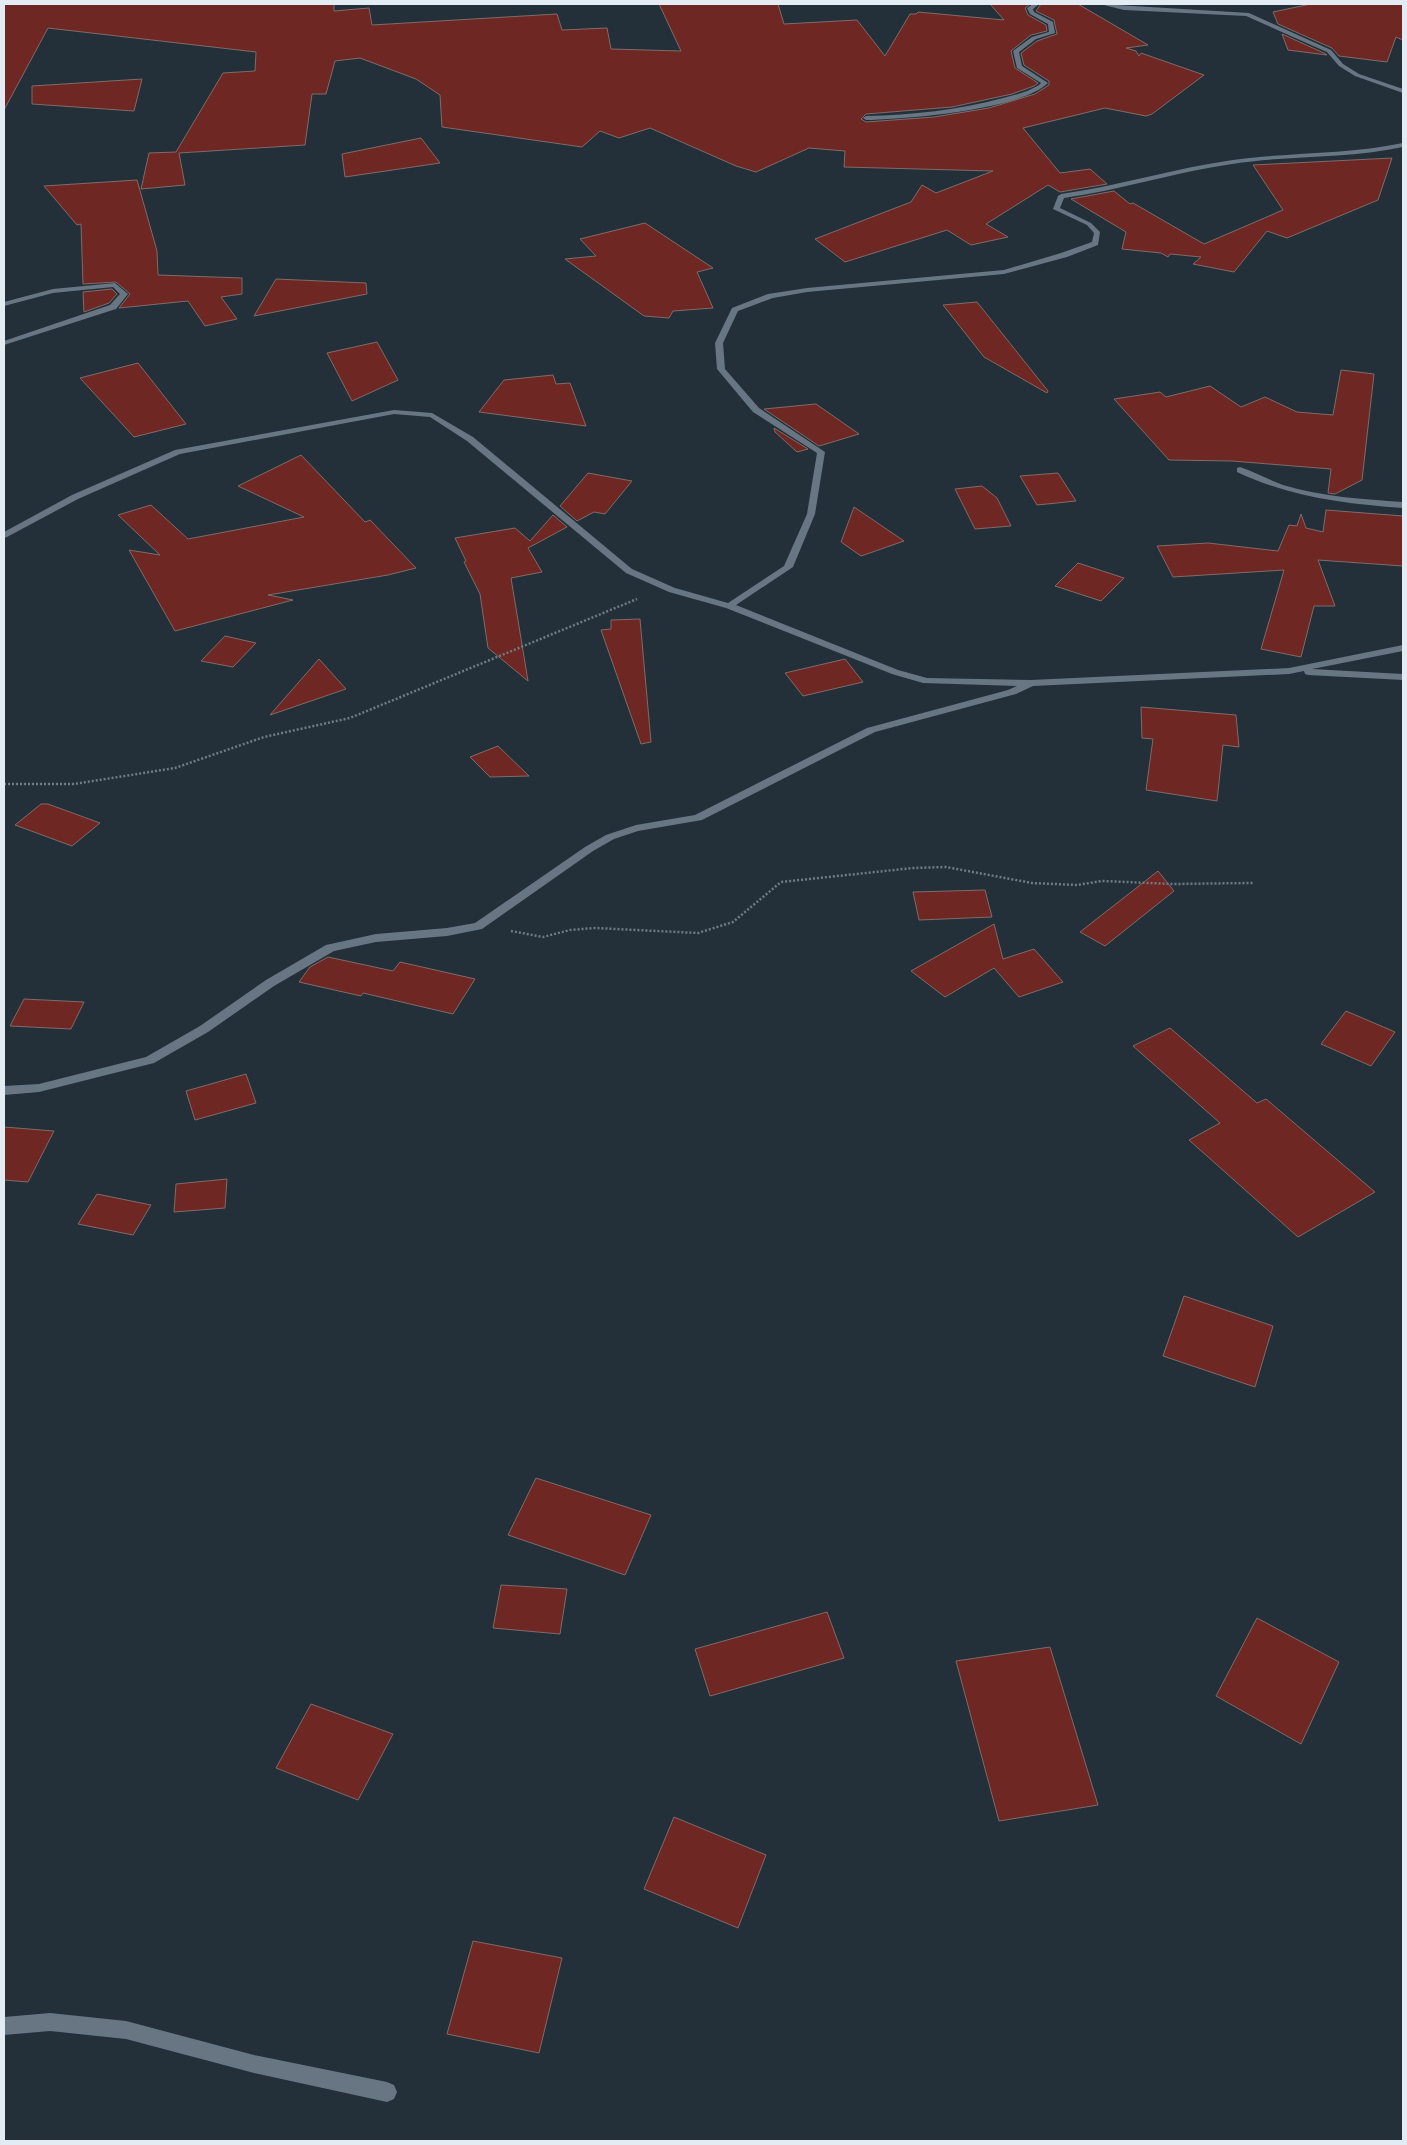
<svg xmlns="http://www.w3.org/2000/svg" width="1407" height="2145" font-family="Lato,sans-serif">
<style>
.building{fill:#6e2723;stroke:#7f6b68}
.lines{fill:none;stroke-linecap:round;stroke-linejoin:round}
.path{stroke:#707b83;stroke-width:2.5;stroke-dasharray:2 2;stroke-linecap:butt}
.minor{fill:#677682;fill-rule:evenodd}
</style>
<rect width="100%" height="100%" fill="#23303a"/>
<path class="building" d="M4 4H334V11L369 8 372 25 557 14 562 30 607 28 611 49 681 51 659 4H778L784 24 857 20 885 56 910 14H916L918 12 1004 20 990 4H1030L1025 8 1028 15 1046 25 1047 31 1031 35 1011 51 1015 68 1038 83 1034 86 1012 94 952 107 866 114 861 119 866 122 934 117 989 108 1035 94 1049 85V81L1024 65 1021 53 1037 41 1057 34 1054 20 1036 11 1041 4H1078L1148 45 1126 48 1136 51 1139 56 1141 53 1204 75 1152 114 1146 116 1105 108 1023 128 1060 173 1090 169 1107 184 1060 192 1048 185 986 224 1008 237 971 245 947 230 845 262 815 239 911 202 922 185 936 193 993 171 844 167 845 151 809 148 756 172 736 166 650 128 619 138 600 131 582 147 442 127 440 95 416 79 360 58 335 61 326 94H312L305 145 179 153 185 185 141 189 149 153 176 152 223 73 255 71 256 52 48 28 4 110Z
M1311 4H1403V40L1396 37 1387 62 1339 56 1332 48 1278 24 1273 12Z
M1282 34 1326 54 1327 55 1288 50Z
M142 79 134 111 32 104V86Z
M421 138 440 163 345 177 342 154Z
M1392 158 1378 200 1287 238 1267 231 1234 272 1193 264 1201 257 1170 254 1168 257 1161 253 1122 249 1126 232 1071 199 1114 191 1130 204 1133 203 1204 244 1283 210 1253 165Z
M137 180 157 251 158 275 242 278V294L221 297 237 319 205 326 188 301 119 308 130 294 116 282 83 284 81 224 77 225 44 186Z
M645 223 713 268 697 272 713 308 673 311 669 318 644 316 565 259 596 256 580 239Z
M276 279 366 283 367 294 254 316Z
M112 289 117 294 109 303 84 312 83 292Z
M977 302 1048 391 1047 393 984 357 943 305Z
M377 342 398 380 352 401 327 353Z
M138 363 186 424 134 437 80 378Z
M1341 370 1374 374 1362 480 1335 494 1328 493 1331 469 1232 461 1169 460 1114 399 1160 392 1166 397 1210 386 1241 407 1265 397 1297 412 1333 415Z
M553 375 556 384 570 383 586 426 479 412 504 380Z
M816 404 859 434 819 446 764 409Z
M774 428 808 449 797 452 775 432Z
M301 455 365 522 370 520 416 568 388 575 268 595 293 600 175 631 129 550 160 555 118 515 151 505 188 539 304 517 238 486Z
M588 473 632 481 605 514 594 512 577 521 560 506Z
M1058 473 1076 501 1037 505 1020 476Z
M982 486 997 498 1011 526 975 529 955 489Z
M854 507 904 541 861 556 841 542Z
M1326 510 1403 516V566L1318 560 1335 606H1314L1301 657 1261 649 1284 570 1173 577 1157 546 1208 543 1278 551 1289 525 1297 526 1301 514 1306 528 1323 532Z
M553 515 567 527 528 548 542 572 511 578 528 681 488 648 480 594 464 562 466 561 455 538 515 528 530 541Z
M1078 563 1124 578 1101 601 1055 586Z
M640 619 651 742 641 744 601 630 611 629V620Z
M225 636 256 643 233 667 201 661Z
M319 659 346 689 270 715Z
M845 659 863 682 803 696 785 673Z
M1141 707 1236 715 1239 747 1223 745 1217 801 1146 790 1153 739 1142 738Z
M498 746 529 776 490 777 470 757Z
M41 804H48L100 823 72 846 15 825Z
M1158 871 1174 891 1105 946 1080 932Z
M985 890 992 917 919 920 913 892Z
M994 924 1003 959 1034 949 1063 982 1019 997 994 968 945 997 911 971Z
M328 957 393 971 400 962 475 979 453 1014 363 993 361 996 299 982 310 967Z
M24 999 84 1002 71 1029 10 1026Z
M1346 1011 1395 1032 1371 1066 1321 1044Z
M1170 1028 1257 1103 1266 1099 1375 1192 1298 1237 1189 1140 1220 1123 1133 1046Z
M246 1074 256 1103 195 1120 186 1091Z
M4 1127 54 1131 28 1182 4 1180Z
M227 1179 225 1208 174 1212 176 1184Z
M97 1194 151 1205 133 1235 78 1224Z
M1184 1296 1273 1326 1255 1387 1163 1356Z
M536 1478 651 1515 625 1575 508 1535Z
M501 1585 567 1589 560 1634 493 1628Z
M827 1612 844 1658 710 1696 695 1649Z
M1257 1618 1339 1662 1301 1744 1216 1696Z
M1050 1647 1098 1805 999 1821 956 1661Z
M311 1704 393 1734 358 1800 276 1768Z
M674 1817 766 1855 738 1928 644 1889Z
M473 1941 562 1958 539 2053 447 2034Z"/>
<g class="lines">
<path class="path" d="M4 784H74L175 768 264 737 350 718 637 599
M511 931 543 937 570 930 595 928 698 933 733 922 781 882 913 868 946 867 1032 883 1077 885 1102 881 1173 884 1253 883"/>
<path class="minor" d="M1033 4H1039L1033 9 1034 12 1053 22 1055 33 1036 39 1019 52 1022 66 1048 83C1021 110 905 119 866 120L863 118 866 116C912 115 958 110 1003 98 1015 95 1028 92 1039 85L1041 83 1017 68 1013 51 1032 37 1049 32 1048 24 1030 14 1027 8Z
M1100 4 1249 13 1331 50 1343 64 1359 74 1403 89V93L1355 76 1339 66 1327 52 1246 16 1124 10Z
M1403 143V147C1347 159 1289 155 1232 164 1175 172 1121 190 1064 198L1060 208 1091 223 1100 232 1098 245 1067 257 1004 274 807 292 773 298 738 311 723 343 725 369 759 408 825 452 815 514 793 567 736 605 898 670 927 678 1031 680 1289 668 1403 645V651L1312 669 1403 674V680L1308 675 1305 674 1304 671 1289 674 1033 686 1016 694 875 732 702 820 638 831 614 839 593 851 482 929 447 936 376 942 334 951 274 986 208 1032 154 1063 39 1092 4 1095V1086L39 1084 146 1057 200 1026 266 980 326 945 376 934 447 928 475 923 585 847 606 835 636 825 695 815 867 728 1008 690 1017 686 923 683 892 674 726 608 669 592 626 573 467 441 430 417 394 414 180 454 78 499 7 537 4 538V532L72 495 175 450 394 410 432 413 473 437 632 569 675 588 728 603 784 566 807 514 817 453 753 412 717 369 715 343 732 308 768 294 807 288 1004 270 1061 253 1092 242 1094 233 1087 225 1053 209 1058 196 1061 194C1119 186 1175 168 1233 160 1289 152 1347 155 1403 143Z
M115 283 128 294 116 309 4 345V341L110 305 120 294 113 287 53 293 4 306V302L53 289Z
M1240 467C1255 472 1269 480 1283 485 1322 497 1363 499 1403 502V508C1345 504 1290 497 1237 472V468Z
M50 2013 126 2021 254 2055 387 2082 394 2085 397 2092 394 2099 387 2102 254 2073 126 2039 50 2031 4 2035V2017Z"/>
</g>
<rect width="1407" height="2145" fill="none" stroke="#e3ecf2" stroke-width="10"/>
</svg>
